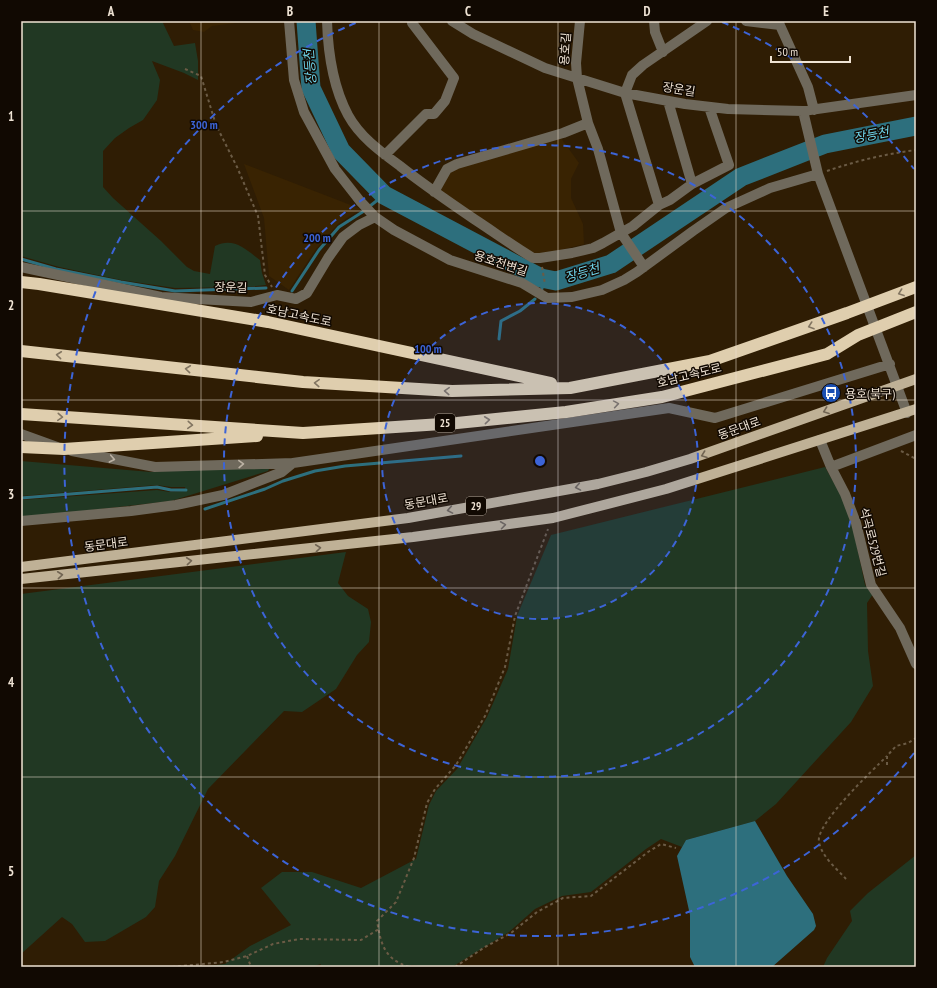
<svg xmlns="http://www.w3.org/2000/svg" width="937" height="988" font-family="'PT Sans Narrow','Noto Sans KR',sans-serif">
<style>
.built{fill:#392302}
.green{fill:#213823}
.water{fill:#2d6f7d}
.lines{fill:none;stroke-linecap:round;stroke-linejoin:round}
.stream{stroke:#2d6f7d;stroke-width:3}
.river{stroke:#2d6f7d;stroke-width:19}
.path{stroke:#6b5b45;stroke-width:2;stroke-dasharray:3 3;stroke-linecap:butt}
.minor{stroke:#6f695c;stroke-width:10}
.major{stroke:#bfb196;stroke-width:10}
.highway{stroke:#dfceae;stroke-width:12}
.oneway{stroke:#827561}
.oneway2{stroke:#716553}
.oneway3{stroke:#bcb2a4}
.grid{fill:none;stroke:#efe3d4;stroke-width:1;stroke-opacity:0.55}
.ring{fill:none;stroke:#3c64d7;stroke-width:2;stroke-dasharray:7 5}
.labels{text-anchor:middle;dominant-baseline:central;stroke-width:3;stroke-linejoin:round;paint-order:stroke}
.shield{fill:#110902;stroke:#aca295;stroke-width:1}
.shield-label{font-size:11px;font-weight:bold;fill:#efe3d4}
.street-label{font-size:12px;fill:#efe3d4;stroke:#110902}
.poi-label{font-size:12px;fill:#efe3d4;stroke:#110902;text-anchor:start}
.water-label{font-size:13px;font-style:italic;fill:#6ed3e9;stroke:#110902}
.centre{fill:#3c64d7;stroke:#110902;stroke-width:2}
.ring-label{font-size:12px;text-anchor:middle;font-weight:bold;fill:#3c64d7;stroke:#110902;stroke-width:3;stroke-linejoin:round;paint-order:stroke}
.neatline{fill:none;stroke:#efe3d4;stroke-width:1.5}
.grid-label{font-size:13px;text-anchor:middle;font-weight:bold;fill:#efe3d4}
</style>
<rect width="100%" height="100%" fill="#2f1d04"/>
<path class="built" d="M189 21H252L212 26 204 32 193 30Z
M561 138 579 163 571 179V198L583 224 584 244 541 255 534 254 439 192 448 172 457 166Z
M244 164 361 209 338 224 316 249 289 290 269 276 264 218Z"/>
<path class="green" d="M21 21H162L174 46 195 43 198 61V80L184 73 152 61 160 80 157 100 143 120 129 128 115 138 103 151V187L113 198 161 241 187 267 194 271 210 274 215 246C234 237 245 249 260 260L262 273 266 285 248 287 175 288 121 280 59 267 21 256Z
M21 461 151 472 187 469 270 467 268 471 171 501 21 518V500L157 490 170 492 186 491 185 487H171L157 485 21 496Z
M825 467 842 497 852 523 865 585 873 594 867 603 868 651 873 686 851 722 776 804 755 821 686 840 682 847 661 839 646 849 591 892 562 896 535 909 509 932 452 967H428L411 965 410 967H319L321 964 311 967H200L225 964 250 946 291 925 261 888 282 872H312L361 888 416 859 429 805 436 791 457 769 487 717 508 669 517 616 551 535Z
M346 552 338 583 348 596 368 609 371 622 369 642 357 655 336 689 302 712 284 711 208 789 175 856 159 881 155 907 146 917 105 941 85 942 72 924 62 917 21 954V594Z
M916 855V967H823L827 958 852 921 850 911 868 893Z"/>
<path class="water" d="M755 821 787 876 813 914 816 926 814 930 772 967 746 966 744 967H695L690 957V915L677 856 686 840Z"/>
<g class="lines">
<path class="stream" d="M370 206 384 195
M21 259 56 269 121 282 175 291 266 288
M541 278 542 289
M292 291 319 250 339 227 364 211
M499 339 501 321 520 311 535 299
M21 498 157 487 171 490H186
M205 509 265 489 283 481 315 471 345 466 461 456"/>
<path class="river" d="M306 21 311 88 341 151 384 195 541 278 556 281 611 264 741 177 825 144 916 126"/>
<path class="path" d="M185 69 201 76 216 125 237 167 258 216 265 275 272 287
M827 171C856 161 885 154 916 150
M542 267 545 284
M901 451 916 459
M887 765V756L896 746 908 743 916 738
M846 879C836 868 822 857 819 842 815 824 874 769 887 756
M247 956 251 967
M172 967 224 962 247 956 273 944 299 939 361 940 379 929
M409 967C384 959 381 944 377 921L396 902 414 858 427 803 435 789 456 765 485 716 505 667 515 616 548 529
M455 967 485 947 511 933 537 912 563 898 591 896 648 852 661 844 676 848"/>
<path class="minor" d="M327 21C328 53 333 87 348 115 360 137 381 152 400 166 424 185 449 202 474 219 494 232 513 246 533 258H540L572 253 593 248 603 243 633 226 659 205 670 200 692 184 729 165 709 107
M452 21 473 34 545 68 625 93 685 104 728 109 803 111 916 95
M580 21 576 63 577 78 588 123 598 149 621 233 644 267
M654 21 655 32 663 52
M746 21 780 25
M778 21 808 87 814 110
M668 101 692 184
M803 111 818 174 907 413
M385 155 426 114H434L445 101 454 78 412 23V21
M434 192 447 169 457 164 563 133 588 123
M659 205 625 93 632 75 643 65 707 21
M375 217 394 230 450 260 522 283 547 298 572 297 602 290 624 280 637 272 693 231 726 208 770 188 818 174
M21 267 161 297 251 302 277 295 296 299 307 293 328 258 343 237 359 225 375 217 360 201 335 169 304 112 294 80 289 21
M21 434 57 447
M820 440 831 467 916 435
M72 451 155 467 293 463
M831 467 845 494 856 523 871 585 900 628 916 664
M21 521 131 511 176 505 223 495 282 472 293 463 669 408 715 418 890 364"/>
<path class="major" d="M21 567 408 518 598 484 646 472 690 459 916 379
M21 579 413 537 553 518 666 489 916 409"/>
<path class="highway" d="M21 282 39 284 268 322 551 383
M21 351 303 382 452 391 570 388 710 361 847 313 916 287
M21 414 303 433 457 423 566 412 662 397 827 354 858 335 916 312
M21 447 64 449 257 436"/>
</g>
<defs><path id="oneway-chevron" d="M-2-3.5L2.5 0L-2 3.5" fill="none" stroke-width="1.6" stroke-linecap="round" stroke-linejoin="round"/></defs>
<g class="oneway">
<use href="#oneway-chevron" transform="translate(901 293) rotate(160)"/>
<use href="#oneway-chevron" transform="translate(811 326) rotate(161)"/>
<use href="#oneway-chevron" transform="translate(59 355) rotate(-174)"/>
<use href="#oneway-chevron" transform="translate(188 369) rotate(-174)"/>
<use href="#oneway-chevron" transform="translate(317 383) rotate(-177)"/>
<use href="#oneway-chevron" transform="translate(447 391) rotate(-177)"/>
<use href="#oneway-chevron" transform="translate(616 404) rotate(-9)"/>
<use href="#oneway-chevron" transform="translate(60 417) rotate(4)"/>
<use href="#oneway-chevron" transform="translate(487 420) rotate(-6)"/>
<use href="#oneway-chevron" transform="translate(190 425) rotate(4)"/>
</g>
<g class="oneway2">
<use href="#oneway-chevron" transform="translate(826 411) rotate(160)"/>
<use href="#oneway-chevron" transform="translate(704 455) rotate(160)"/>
<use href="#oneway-chevron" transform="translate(578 487) rotate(170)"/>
<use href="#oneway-chevron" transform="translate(450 510) rotate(170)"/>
<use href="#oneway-chevron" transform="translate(503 525) rotate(-8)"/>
<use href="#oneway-chevron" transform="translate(318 548) rotate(-6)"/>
<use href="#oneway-chevron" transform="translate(189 561) rotate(-6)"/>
<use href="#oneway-chevron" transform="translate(60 575) rotate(-6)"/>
</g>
<g class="oneway3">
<use href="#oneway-chevron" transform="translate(112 459) rotate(11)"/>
<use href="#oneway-chevron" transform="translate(241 464) rotate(-2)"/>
</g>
<path class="grid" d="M201 21V967M379 21V967M558 21V967M736 21V967M21 211H916M21 400H916M21 588H916M21 777H916"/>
<circle cx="540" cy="461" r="158" fill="#3c64d7" fill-opacity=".12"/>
<g class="ring">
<circle cx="540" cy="461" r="158"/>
<circle cx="540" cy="461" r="316"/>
<path d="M914 753A475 475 0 1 1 358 22M722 22A475 475 0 0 1 914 169"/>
</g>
<defs>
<g id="bus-disc" transform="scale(1)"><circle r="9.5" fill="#1a4fb4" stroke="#110902"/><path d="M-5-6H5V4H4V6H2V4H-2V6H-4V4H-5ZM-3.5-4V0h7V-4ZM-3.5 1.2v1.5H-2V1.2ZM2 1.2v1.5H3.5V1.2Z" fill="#fff"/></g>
</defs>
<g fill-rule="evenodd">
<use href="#bus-disc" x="831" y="393"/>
</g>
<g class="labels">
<g class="shield">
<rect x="435" y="414" width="20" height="18" rx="3"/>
<rect x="466" y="497" width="20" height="18" rx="3"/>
</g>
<g class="shield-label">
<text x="445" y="423">25</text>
<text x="476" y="506">29</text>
</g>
<g class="street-label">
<text transform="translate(565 49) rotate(-86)">용호길</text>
<text transform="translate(679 89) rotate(9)">장운길</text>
<text transform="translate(501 263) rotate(18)">용호천변길</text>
<text transform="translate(231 287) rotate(2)">장운길</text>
<text transform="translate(299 315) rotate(12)">호남고속도로</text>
<text transform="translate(689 375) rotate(-14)">호남고속도로</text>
<text transform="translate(739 428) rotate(-20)">동문대로</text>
<text transform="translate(426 501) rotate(-10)">동문대로</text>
<text transform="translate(873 542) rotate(75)">석곡로529번길</text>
<text transform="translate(106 544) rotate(-7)">동문대로</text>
</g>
<g class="poi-label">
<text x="845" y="393">용호(북구)</text>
</g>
<g class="water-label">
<text transform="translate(310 67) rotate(-95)">장등천</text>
<text transform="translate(871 135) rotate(-11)">장등천</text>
<text transform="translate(582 273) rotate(-17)">장등천</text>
</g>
</g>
<circle cx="540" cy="461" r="6" class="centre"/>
<g class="ring-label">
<text x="204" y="129">300 m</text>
<text x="317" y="242">200 m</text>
<text x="428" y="353">100 m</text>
</g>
<rect width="937" height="988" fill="none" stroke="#110902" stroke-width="44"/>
<path d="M771 56v6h79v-6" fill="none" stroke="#efe3d4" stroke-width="2"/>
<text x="777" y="56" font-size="12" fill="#efe3d4" stroke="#110902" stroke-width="3" paint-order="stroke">50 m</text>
<rect x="22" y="22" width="893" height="944" class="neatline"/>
<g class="grid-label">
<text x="111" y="16">A</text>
<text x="290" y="16">B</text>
<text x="468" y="16">C</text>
<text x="647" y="16">D</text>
<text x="826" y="16">E</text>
<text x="11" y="121">1</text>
<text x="11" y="310">2</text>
<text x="11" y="499">3</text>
<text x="11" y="687">4</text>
<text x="11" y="876">5</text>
</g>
</svg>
